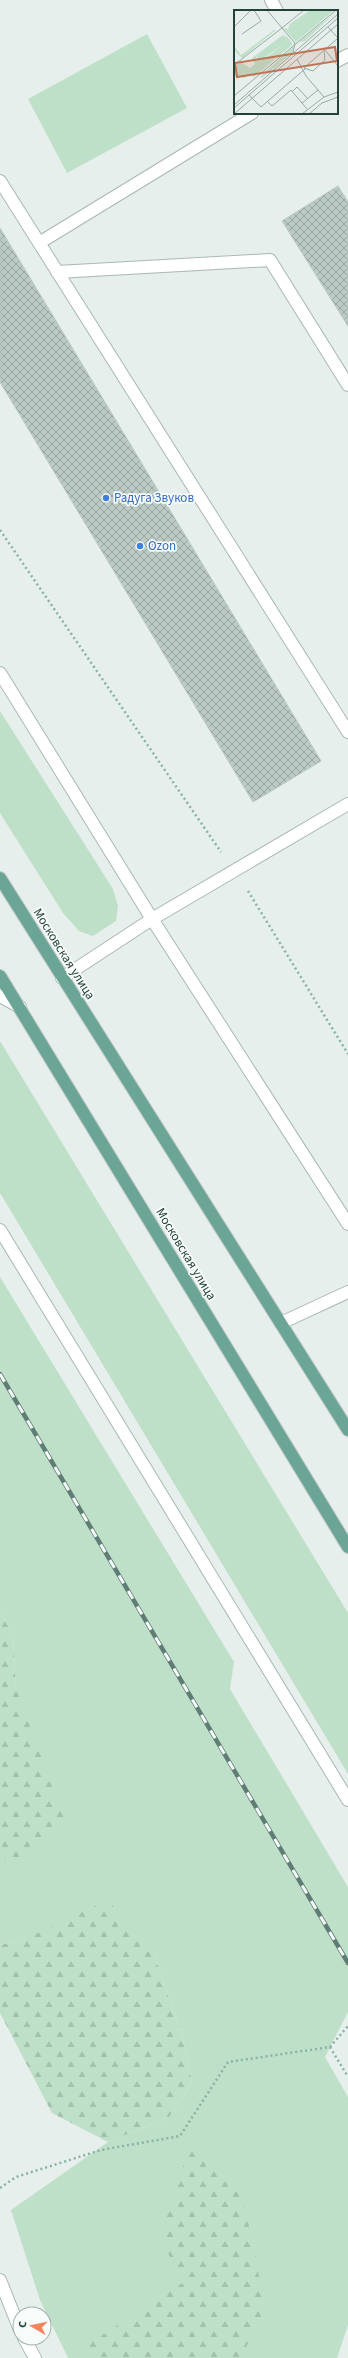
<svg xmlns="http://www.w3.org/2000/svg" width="348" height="2358" font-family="'Source Sans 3',sans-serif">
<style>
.grass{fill:#bfe0c8}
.forest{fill:url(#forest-firs)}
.building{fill:url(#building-cross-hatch);stroke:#b8c9c2}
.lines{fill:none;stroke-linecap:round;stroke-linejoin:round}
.lane-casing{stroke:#a8b8b2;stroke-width:14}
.street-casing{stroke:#a8b8b2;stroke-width:14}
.primary-casing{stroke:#c2cac8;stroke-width:14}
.path{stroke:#86b3a5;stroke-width:2.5;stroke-dasharray:2 3;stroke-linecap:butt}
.lane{stroke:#fff;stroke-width:12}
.street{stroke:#fff;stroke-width:12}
.primary{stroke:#6aa596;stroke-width:12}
.rail-casing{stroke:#5f7d75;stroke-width:4.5}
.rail{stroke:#f7fbf9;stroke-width:3;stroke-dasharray:9;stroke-linecap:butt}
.shop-dot{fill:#3f7fe0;stroke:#f7fbf9;stroke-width:1.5}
.labels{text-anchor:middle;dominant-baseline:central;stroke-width:3.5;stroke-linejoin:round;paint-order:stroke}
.shop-label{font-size:13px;fill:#366cbe;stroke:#f7fbf9;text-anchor:start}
.street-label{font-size:13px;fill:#24423a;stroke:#f7fbf9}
.inset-road{fill:none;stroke:#98aaa4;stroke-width:1}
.view{fill:#c07456;fill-opacity:0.15;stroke:#c07456;stroke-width:2}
.inset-edge{fill:none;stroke:#24423a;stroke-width:2}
</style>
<defs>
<pattern id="forest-firs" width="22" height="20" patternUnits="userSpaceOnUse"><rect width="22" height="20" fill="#bfe0c8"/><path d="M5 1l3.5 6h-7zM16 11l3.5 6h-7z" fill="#a4c1ad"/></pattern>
<pattern id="building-cross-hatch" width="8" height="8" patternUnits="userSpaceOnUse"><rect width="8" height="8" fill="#bbcac4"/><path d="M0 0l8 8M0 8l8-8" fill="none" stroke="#98a6a0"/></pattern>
</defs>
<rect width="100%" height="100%" fill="#e6efeb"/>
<path class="grass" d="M147 34 187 108 67 173 28 99Z
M0 711 113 889 118 906 116 921 93 936 79 931 63 913 0 813Z
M0 1041 348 1613V1774L0 1193Z
M0 1277 234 1662 230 1689 348 1887V2012L325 2057 348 2097V2325L337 2358H68L40 2300 11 2210 108 2142 169 2117 192 2083 183 2039 154 1954 22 1940 0 1945V1862L11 1863 16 1687 13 1634 0 1612Z"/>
<path class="forest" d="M0 1612 13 1634 16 1687 68 1827 11 1863 0 1862Z
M108 1900 154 1954 183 2039 192 2083 169 2117 108 2142 52 2113 0 2013V1945L22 1940Z
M189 2149 240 2186 257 2263 264 2314 240 2358H88L84 2347 184 2282 159 2237Z"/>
<path class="building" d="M338 186 348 202V326L282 221Z
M0 228 321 761 253 802 0 382Z"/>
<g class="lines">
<g class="lane-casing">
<path id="lane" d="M271 0 277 11
M337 61 348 55
M0 181 348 732
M39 243 252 113
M57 272 270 260 348 385
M0 673 152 919 348 1224
M62 978 152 919 348 804
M281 1323 348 1292"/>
</g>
<g class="street-casing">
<path id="street" d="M0 996 20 1007
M0 1230 348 1800
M0 2280 20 2330
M24 2338 35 2358"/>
</g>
<g class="primary-casing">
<path id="primary" d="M0 878 348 1430
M0 976 348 1547"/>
</g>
<path class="path" d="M0 530 221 852
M248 891 348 1054
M330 2047 348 2077
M0 2188 16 2177 101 2150 180 2136 228 2062 330 2047 348 2026"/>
<use href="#lane" class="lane"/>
<use href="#street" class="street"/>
<use href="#primary" class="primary"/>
<g class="rail-casing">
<path id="rail" d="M0 1374 348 1963"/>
</g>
<use href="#rail" class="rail"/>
</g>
<g class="shop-dot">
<circle cx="106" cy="498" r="4"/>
<circle cx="140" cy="546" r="4"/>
</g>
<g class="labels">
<g class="shop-label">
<text x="114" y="498">Радуга Звуков</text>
<text x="148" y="546">Ozon</text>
</g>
<g class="street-label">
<text transform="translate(64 954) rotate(58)">Московская улица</text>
<text transform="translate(186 1254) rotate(59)">Московская улица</text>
</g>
</g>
<g transform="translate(234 10)">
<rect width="104" height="104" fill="#e6efeb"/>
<path d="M76 0 54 20 57 24 91 0H100L62 32 49 18 54 19 56 14ZM104 0 71 31 65 32ZM50 23 59 34 20 67 16 64 11 68 0 66V56L4 54 7 52 16 58 21 54 18 48 22 45V50L32 48 50 34 53 29ZM60 36 58 43 28 68 26 67Z" fill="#bfe0c8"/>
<path d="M76 0 91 1 57 24 54 20ZM40 20H42L8 48 0 40V36L7 45ZM49 25 53 29 50 34 24 52 22 45Z" fill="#bfe0c8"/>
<path class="inset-road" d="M33 0 48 18 70 0M0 17 17 0M94 17 104 28M8 24 27 11 20 0M91 40 104 56M63 49 72 66 90 87M0 55 48 18 61 33 59 43M70 58 104 28M70 58 79 61 91 50 90 41M58 82 63 77 74 89M15 85 27 97 71 59M0 86 102 0M33 91 38 96 57 80 73 99M68 93 84 80M0 95 104 4M0 98 104 8M0 104 104 14M68 104 90 87 104 82M75 104 88 93 104 87"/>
<path class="view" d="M101 37 103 51 3 67 1 53Z"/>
<rect width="104" height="104" class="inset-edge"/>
</g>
<g transform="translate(32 2326) rotate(279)"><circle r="19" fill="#f7fbf9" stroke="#a3b1ad"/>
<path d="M0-3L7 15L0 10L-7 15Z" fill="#f4845f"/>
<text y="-6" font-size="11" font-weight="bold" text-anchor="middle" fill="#24423a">С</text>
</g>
</svg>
